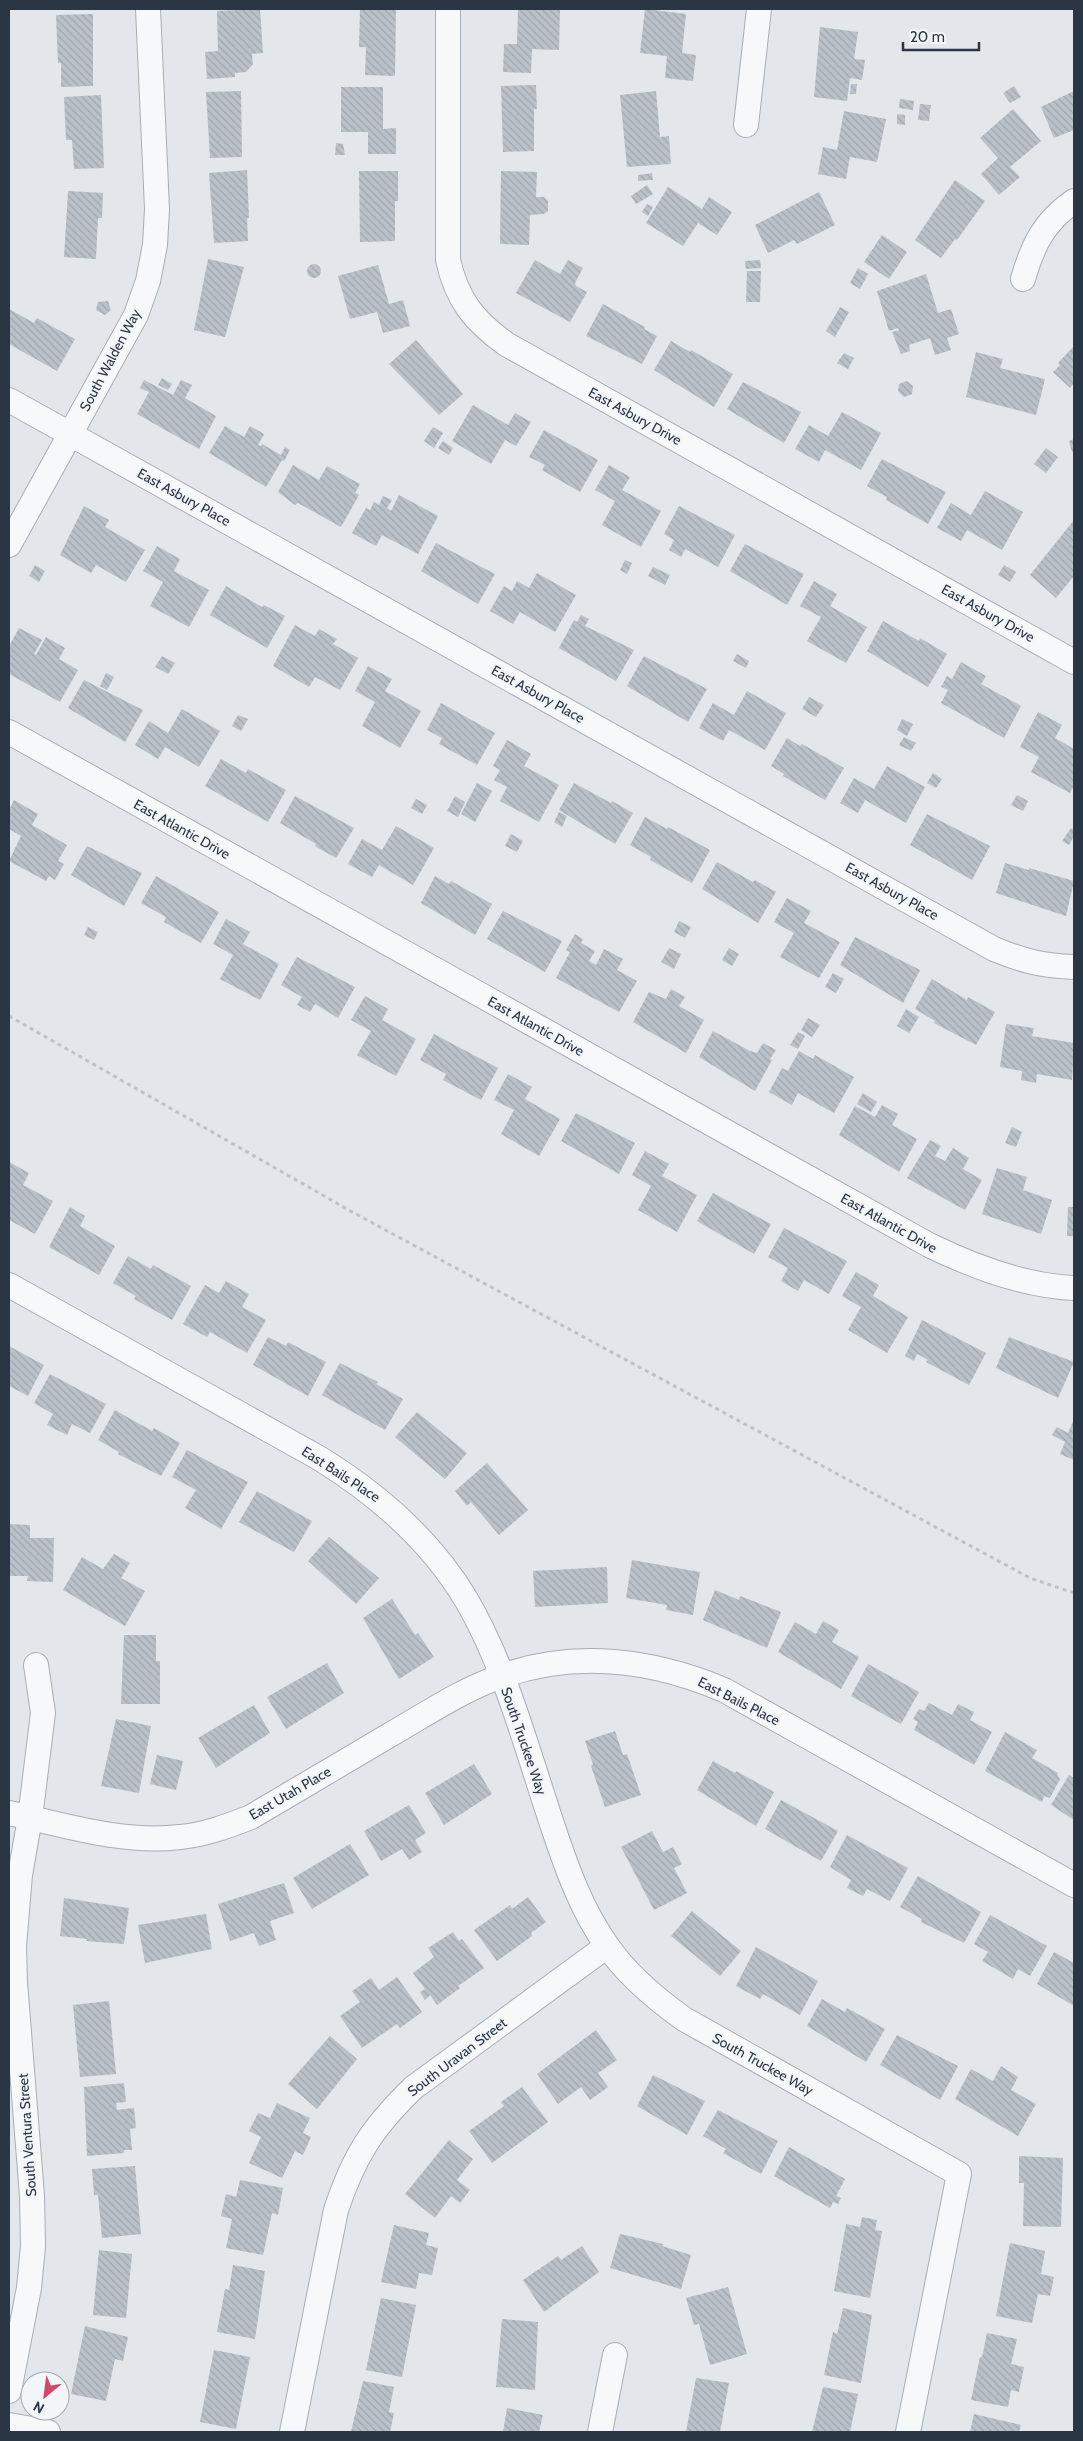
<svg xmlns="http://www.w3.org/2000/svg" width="1083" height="2441" font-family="Cabin,sans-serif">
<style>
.building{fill:url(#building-back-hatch)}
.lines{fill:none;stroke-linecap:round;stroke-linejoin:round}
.minor-casing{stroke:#a8aeb6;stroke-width:26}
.path{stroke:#bdc2c7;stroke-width:3;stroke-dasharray:4 4;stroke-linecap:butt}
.minor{stroke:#f6f8fa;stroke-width:24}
.labels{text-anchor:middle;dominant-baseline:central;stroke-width:4.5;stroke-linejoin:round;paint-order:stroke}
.street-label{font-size:14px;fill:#2b3644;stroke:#f3f6f9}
</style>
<defs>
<pattern id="building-back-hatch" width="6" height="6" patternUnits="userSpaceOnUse" patternTransform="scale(1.25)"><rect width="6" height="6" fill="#bac1c9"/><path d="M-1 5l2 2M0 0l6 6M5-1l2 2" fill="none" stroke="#a0a6ae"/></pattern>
</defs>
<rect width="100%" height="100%" fill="#e3e7ec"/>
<path class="building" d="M260 9 263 53 252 54 253 64 246 72 235 73V77L207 79 205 52 218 51 217 11Z
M360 9H396L395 76 365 75 366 47H359Z
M518 9H560L559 50 532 49 531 73 503 72 504 44H517Z
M645 9 686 14 682 53 696 55 693 81 665 78 667 56 640 53Z
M93 14V86L61 87V63H58L56 15Z
M820 27 858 32 854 59 865 60 862 80 850 78 847 101 814 97Z
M851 84H857L856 94H850Z
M536 85 537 109H534V151L503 152 501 86Z
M1014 86 1021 97 1010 103 1003 93Z
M341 87H383V129L396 128V154H368V132H341Z
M241 91 242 157 210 158 206 92Z
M656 91 660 137 669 136 671 164 627 167 620 95Z
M1074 91V130L1054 138 1041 107Z
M101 95 104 168 74 169 72 140H66L64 97Z
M900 99 914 101 913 110 899 108Z
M920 104 931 105 929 121 918 120Z
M1013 109 1041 141 1010 167 1020 177 999 195 981 174 998 158 980 138Z
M844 111 886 119 877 162 850 157 846 179 818 174 823 147 837 150Z
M897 114 905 115V125L897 124Z
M336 143 343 144 345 155H335Z
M247 170 249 218H247L248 241 214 243 209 173Z
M359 171H398V201H395V241L360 242Z
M501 171 537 172 536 197H544L548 201V211L544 214 530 215 529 245 500 244Z
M652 173 653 180 638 181V175Z
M955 180 985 201 957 240 955 239 941 258 915 240Z
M647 185 653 194 636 204 631 196Z
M668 187 702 209 709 197 732 212 717 235 698 223 683 246 646 223Z
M68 191 103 193 102 218H98L96 259 64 257Z
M819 192 835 225 797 244 794 240 768 253 755 225Z
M647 204 653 207 648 216 642 212Z
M882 235 907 252 889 279 864 262Z
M208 259 244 267 225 337 194 330Z
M535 260 560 274 568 260 583 268 575 283 576 286 587 292 570 322 516 293Z
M760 260 761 268 746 269 745 261Z
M307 271a7 7 0 1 1 14 0a7 7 0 1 1-14 0Z
M378 265 389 304 403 300 410 326 383 333 377 312 350 319 338 276Z
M858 268 868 274 860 289 850 283Z
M747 271H761L760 302H746Z
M926 274 938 313 951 309 959 334 947 338 951 350 935 355 930 338 909 345 910 351 901 354 892 332 899 330 898 328 889 331 877 291Z
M108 301 111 310 105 315 96 310 98 302Z
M603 304 645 327 644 329 657 336 642 364 586 336Z
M840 307 849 312 835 337 826 331Z
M9 309 34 323 37 318 75 339 57 371 9 344Z
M416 340 463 394 439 415 389 364Z
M671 341 690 352 691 350 733 374 714 407 654 370Z
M1074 346V383L1070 388 1053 372 1060 365 1058 363Z
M976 352 1003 359 1000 368 1045 379 1036 415 966 397Z
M844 353 854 358 848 369 837 363Z
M162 378 172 384 168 390 158 385Z
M144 380 173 395 181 380 192 385 185 398 216 416 199 449 137 414 149 392 140 388Z
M907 381 913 386 912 394 904 397 898 391 899 384Z
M743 382 801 412 784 443 727 409Z
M473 405 508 425 515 413 531 422 516 446 505 440 491 464 452 441Z
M842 412 881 433 861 470 825 450 819 462 795 449 809 425 828 436Z
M225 426 244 437 250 426 264 434 258 445 261 446 262 444 281 455 285 447 290 450 284 461 282 460 266 487 209 453Z
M433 427 443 433 434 448 424 441Z
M544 430 598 460 580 492 542 470 545 465 529 457Z
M1074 439V451L1072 452 1069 441Z
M443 441 453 448 449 455 438 448Z
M1046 448 1058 457 1046 473 1034 464Z
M882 459 946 492 928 524 886 500 887 497 867 486Z
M293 465 319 480 327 466 360 484 355 493 359 495 341 527 298 503 295 505 278 492Z
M609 465 630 477 622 490 661 511 641 547 602 525 615 501 595 490Z
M985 491 1023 512 1002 550 967 530 961 541 937 528 951 503 971 515Z
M399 495 438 516 418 554 382 535 376 546 352 533 366 508 370 510 374 502 379 505 383 496 392 500 387 508 391 511Z
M84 506 109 520 105 527 145 550 126 582 96 565 91 573 60 555Z
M679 506 735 535 718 567 685 549 681 557 669 550 674 540 664 534Z
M1074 520V576L1056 598 1030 575Z
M436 543 495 574 478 604 421 571Z
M745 544 804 574 787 605 730 571Z
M157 546 180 559 174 571 209 590 189 627 150 606 163 582 143 571Z
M625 560 632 563 627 574 620 570Z
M35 565 45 571 39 582 29 576Z
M1004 565 1016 572 1010 582 998 575Z
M653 567 670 575 665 585 648 576Z
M537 573 576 595 555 632 520 612 513 624 490 611 504 586 512 591 517 581 529 588Z
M814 581 837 594 830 606 867 627 846 663 807 641 821 617 800 606Z
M226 586 262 607 264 605 285 616 267 648 210 615Z
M581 615 589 619 585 626 634 650 616 681 559 648 574 620 577 622Z
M883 621 919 641 920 638 947 654 928 687 867 651Z
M295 625 315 636 319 629 337 639 333 644 358 658 340 690 315 677 309 687 273 666Z
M19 628 42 640 34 654 36 655 46 637 65 648 59 659 78 670 60 702 9 674V646Z
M737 654 749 661 746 668 733 661Z
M162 656 175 663 168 674 155 667Z
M644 656 707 689 688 722 627 686Z
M961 662 986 676 981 684 1021 706 1004 738 941 703 948 690 941 687 947 676 952 679Z
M368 666 392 679 385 691 421 711 400 748 362 726 375 702 355 691Z
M106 673 114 677 107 690 100 686Z
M84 680 143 710 125 742 68 708Z
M747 691 786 713 765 750 729 730 723 741 699 728 713 703 734 715Z
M809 697 824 705 816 717 802 709Z
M441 703 495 733 477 765 439 744 442 738 427 730Z
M182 709 220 731 199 767 165 747 158 759 135 745 149 721 168 733Z
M1038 712 1062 725 1055 738 1074 749V785L1070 793 1031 772 1039 757 1020 747Z
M238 715 248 719 241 731 232 726Z
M902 719 913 724 907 736 897 730Z
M904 737 916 743 911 751 899 745Z
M787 738 800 746 802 744 844 768 825 800 783 776 784 774 771 766Z
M507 740 531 754 524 766 559 785 539 822 500 801 507 787 494 780 500 770 493 766Z
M221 759 246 773 248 769 286 790 268 822 205 786Z
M887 766 925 787 906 823 865 800 858 813 840 803 854 778 874 789Z
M933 773 942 779 936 788 927 783Z
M477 783 492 791 475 822 461 814Z
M574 783 611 803 612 801 633 813 615 844 559 810Z
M1017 795 1028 801 1023 811 1011 805Z
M295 796 354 828 336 858 315 846 316 844 280 823Z
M455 796 465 802 458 817 447 811Z
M416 799 427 805 422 814 411 808Z
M14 800 38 814 32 825 67 845 58 861 64 864 55 880 49 876 46 881 9 861 21 836 9 829V810Z
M559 812 567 816 562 827 554 822Z
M927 814 990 846 972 880 910 845Z
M645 817 667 829 668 827 710 850 692 883 650 860 651 857 630 845Z
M396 826 434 848 413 885 379 865 372 877 348 864 362 839 382 850Z
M1071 828 1074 830V836L1069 845 1062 841Z
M511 834 523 841 517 852 505 846Z
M87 846 142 873 124 906 71 875Z
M717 862 753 882 755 880 776 892 758 923 702 889Z
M1005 863 1029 870V868L1074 881 1066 916 996 893Z
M156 876 219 912 201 943 164 922 166 917 141 903Z
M435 876 449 884 451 881 492 904 475 935 421 903Z
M787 898 811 911 804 923 840 942 819 978 780 957 794 933 774 922Z
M503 911 562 941 545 972 487 939Z
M226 919 250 932 243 944 279 964 260 1000 220 979 233 955 213 944Z
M679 921 691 927 685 938 674 932Z
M88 927 98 932 94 940 84 935Z
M575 934 583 939 581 943 595 951 589 961 596 965 604 949 623 959 617 970 637 981 619 1012 556 978 570 952 566 950Z
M855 937 920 970 903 1003 840 965Z
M669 948 681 954 674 969 661 962Z
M729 948 739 954 732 966 722 960Z
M297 957 355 987 338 1018 315 1004 310 1012 297 1005 302 997 281 985Z
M833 973 844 979 836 993 825 987Z
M932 979 967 1000 968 997 995 1012 976 1045 934 1023 935 1021 915 1009Z
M671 989 685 997 679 1006 704 1020 686 1053 633 1022 649 992 666 999Z
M365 996 388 1009 382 1020 416 1039 396 1076 357 1055 371 1031 351 1020Z
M906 1009 919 1017 909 1033 897 1026Z
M808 1018 820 1025 812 1037 801 1030Z
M1006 1024 1034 1028 1032 1036 1074 1043 1072 1080 1037 1074 1036 1083 1021 1080 1022 1071 1000 1067Z
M713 1031 750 1051 757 1053 763 1043 776 1050 770 1059 772 1060 755 1091 699 1057Z
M798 1032 805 1036 798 1049 790 1045Z
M434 1034 498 1068 481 1100 443 1080 446 1074 420 1060Z
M799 1051 813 1059 815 1055 854 1077 834 1113 798 1093 792 1105 769 1092 782 1068 788 1071Z
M508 1074 532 1087 525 1099 560 1119 539 1156 501 1134 514 1110 494 1100Z
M863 1093 877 1102 871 1112 857 1104Z
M882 1105 898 1114 892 1125 917 1139 899 1172 839 1135 855 1106 875 1117Z
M576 1113 635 1143 619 1174 561 1141Z
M1012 1127 1022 1132 1016 1147 1005 1143Z
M930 1140 941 1146 935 1156 945 1161 953 1148 969 1158 963 1169 982 1180 965 1210 907 1178Z
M645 1151 669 1164 662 1176 697 1195 677 1232 638 1210 651 1186 632 1175Z
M9 1162 29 1173 23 1185 53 1201 35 1234 9 1220Z
M997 1168 1027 1177 1023 1190 1052 1200 1041 1234 982 1214Z
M713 1193 771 1224 754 1254 697 1221Z
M70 1207 85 1216 80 1226 115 1246 99 1275 49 1247Z
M1068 1207H1074V1236H1067Z
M784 1228 847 1261 829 1294 804 1280 798 1291 781 1281 788 1268 768 1257Z
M128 1256 151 1269 153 1265 191 1286 172 1320 134 1299 136 1296 113 1283Z
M856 1272 879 1285 873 1296 908 1317 887 1353 848 1330 861 1307 842 1296Z
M226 1281 249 1294 242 1307 266 1320 247 1353 210 1332 207 1337 183 1324 205 1285 219 1293Z
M922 1320 986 1353 969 1385 926 1362 928 1360 917 1354 914 1361 905 1356Z
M268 1337 286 1346 288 1342 326 1362 308 1396 253 1365Z
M1009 1337 1074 1362 1058 1398 996 1368Z
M9 1346 44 1365 28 1396 9 1386Z
M340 1363 378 1382 376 1384 403 1399 385 1430 322 1395Z
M50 1374 106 1404 90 1433 72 1424 67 1435 47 1425 53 1414 34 1403Z
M115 1410 152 1431 154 1428 180 1443 161 1476 118 1454 119 1452 98 1440Z
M417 1412 467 1453 445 1479 395 1437Z
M1074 1419V1460L1060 1454 1065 1442 1052 1435 1057 1427 1068 1433Z
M187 1450 248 1482 221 1529 185 1508 196 1490 172 1477Z
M487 1463 528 1510 499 1535 471 1502 467 1506 455 1491Z
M257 1491 312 1521 294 1552 239 1522Z
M9 1524 30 1525V1538H54L53 1582 27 1581 28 1576H9Z
M329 1537 379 1578 356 1604 308 1561Z
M114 1554 130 1563 121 1578 145 1591 125 1626 63 1590 82 1557 103 1569Z
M632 1560 700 1572 693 1615 666 1610 667 1605 626 1598Z
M607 1567 608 1603 535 1607 533 1571Z
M715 1590 739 1600 740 1596 781 1612 767 1648 703 1620Z
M392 1599 415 1635 418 1633 434 1657 399 1679 363 1618Z
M823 1621 839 1630 832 1642 859 1657 841 1689 778 1652 795 1622 816 1634Z
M124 1635H156V1661H160V1704H121Z
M327 1663 344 1693 286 1729 267 1697Z
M868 1664 919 1692 901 1724 851 1696Z
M929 1703 952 1715 958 1704 974 1712 970 1720 992 1732 974 1765 914 1730 918 1722 913 1719 919 1709 924 1711Z
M254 1705 270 1733 216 1768 198 1738Z
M116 1719 151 1726 139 1793 101 1786Z
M615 1731 623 1755 627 1754 641 1795 605 1807 591 1766 593 1764 585 1741Z
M1005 1732 1037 1750 1032 1758 1058 1773 1057 1775 1060 1779 1050 1798 1044 1796 1042 1802 985 1771Z
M157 1755 183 1761 176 1790 150 1784Z
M713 1761 735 1773 736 1771 774 1792 756 1826 697 1790Z
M474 1764 492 1794 444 1825 425 1793Z
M1069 1775 1074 1778V1820L1051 1805Z
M781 1800 838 1831 821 1861 765 1829Z
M409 1805 426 1833 415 1840 422 1852 409 1860 402 1849 381 1861 364 1831Z
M652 1831 663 1852 673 1847 682 1864 674 1868 687 1893 654 1910 621 1847Z
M847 1835 908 1868 890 1901 867 1889 863 1896 847 1888 851 1880 830 1867Z
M350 1844 369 1875 312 1909 293 1878Z
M918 1876 981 1912 964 1943 921 1922 922 1919 900 1907Z
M284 1883 294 1913 270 1921 276 1940 259 1946 254 1933 230 1941 218 1904Z
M528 1897 546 1922 531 1933 532 1936 497 1961 474 1930 510 1905 512 1909Z
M64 1898 129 1908 124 1944 86 1941 87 1939 60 1936Z
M692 1911 741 1951 720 1976 671 1936Z
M206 1914 212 1949 145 1963 138 1925Z
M990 1915 1047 1946 1030 1976 1018 1969 1013 1979 982 1961 988 1952 974 1944Z
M453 1932 459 1941 462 1939 484 1968 458 1986 460 1988 437 2005 430 1995 425 2000 420 1992 425 1989 413 1973 434 1957 428 1948Z
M756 1947 818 1981 800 2015 763 1994 760 1999 736 1986Z
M1054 1952 1074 1963V2006L1037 1984Z
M397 1977 422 2012 400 2028 397 2024 362 2048 340 2016 360 2002 352 1991 371 1978 379 1990Z
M822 1999 845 2012 847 2008 885 2029 866 2062 807 2026Z
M109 2001 116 2074 80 2077 73 2005Z
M596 2030 617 2060 598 2073 608 2087 590 2100 581 2087 558 2104 537 2074Z
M897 2035 958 2066 940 2100 880 2065Z
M330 2036 357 2059 317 2109 288 2084Z
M1001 2066 1018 2077 1011 2090 1036 2104 1018 2136 955 2099 971 2069 993 2081Z
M653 2075 705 2101 687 2135 637 2106Z
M124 2083 126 2102 116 2103 117 2110 134 2108 136 2128 130 2129 132 2150H124V2153L87 2156 84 2087Z
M522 2087 548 2122 492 2163 469 2131 504 2106 501 2102Z
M277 2103 310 2118 303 2133 311 2137 303 2155 295 2151 282 2178 249 2163 261 2137 249 2131 258 2113 270 2118Z
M718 2110 778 2141 761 2174 723 2153 726 2149 703 2136Z
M449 2140 473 2159 457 2180 470 2190 460 2203 451 2196 435 2218 405 2194Z
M789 2147 845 2179 836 2196 841 2198 838 2204 833 2202 830 2208 774 2176Z
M1019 2156 1063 2158 1061 2227 1023 2226 1024 2183H1019Z
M135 2166 141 2234 102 2238 98 2195H94L92 2169Z
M240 2180 283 2188 278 2215 272 2213 263 2255 226 2248 232 2219 221 2216 226 2194 236 2197Z
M862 2217 877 2220 875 2230 882 2231 870 2298 834 2291 846 2224 860 2227Z
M394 2225 429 2233 426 2245 438 2248 432 2275 419 2273 416 2289 381 2282Z
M620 2234 663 2244 662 2246 691 2255 681 2289 610 2268Z
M1010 2243 1045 2251 1041 2274 1054 2277 1050 2296 1038 2294 1032 2323 996 2316Z
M582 2246 599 2272 544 2312 523 2280 558 2256 561 2260Z
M99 2250 132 2254 126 2318 93 2315Z
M233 2265 265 2271 255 2339 217 2332 225 2289 229 2290Z
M728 2287 747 2354 710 2365 699 2324 694 2325 686 2298Z
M381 2298 416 2305 402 2377 366 2370Z
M843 2308 872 2315 861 2383 824 2375 833 2332 837 2334Z
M502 2319 538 2322 535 2390 496 2387Z
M85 2326 128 2337 123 2361 115 2359 106 2401 71 2394Z
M987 2333 1017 2339 1011 2364 1024 2367 1019 2392 1011 2390 1008 2407 971 2400 980 2357H982Z
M214 2350 250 2357 236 2429 200 2422Z
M696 2378 729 2383 720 2432H686Z
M363 2381 394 2387 389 2412 394 2413 390 2432H351Z
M823 2387 858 2394 850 2432H812Z
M507 2408 543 2415 539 2432H503Z
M974 2414 1021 2425 1019 2432H970Z"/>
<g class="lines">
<g class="minor-casing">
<path id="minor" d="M448 9V260C457 300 474 321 506 344L1074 662
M746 125 759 9
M1023 279C1033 244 1044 222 1074 201
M9 400 994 949C1023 961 1043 966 1074 967
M9 545 136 315 148 281 155 245 157 209 148 9
M9 732 929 1245C974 1267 1024 1286 1074 1288
M9 1285 319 1458C379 1495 431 1540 467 1601 506 1668 528 1753 553 1827 567 1869 582 1911 608 1947 628 1976 656 1999 684 2019L959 2174 908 2432
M9 1813C64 1825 123 1844 180 1837 204 1835 228 1826 251 1817 296 1790 342 1763 388 1736 425 1715 461 1690 502 1676 576 1650 653 1660 724 1690L1074 1885
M9 2391 29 2288 33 2246 32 2196 15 1982 14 1946 20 1875 30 1818 43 1713 36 1665
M9 2425 48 2432
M292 2432 336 2210C354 2156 372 2128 413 2088L607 1946
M600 2432 615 2355"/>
</g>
<path class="path" d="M9 1016 354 1213 1030 1578 1074 1593"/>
<use href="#minor" class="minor"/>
</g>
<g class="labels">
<g class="street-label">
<text transform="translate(110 360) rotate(-62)">South Walden Way</text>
<text transform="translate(635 416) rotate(29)">East Asbury Drive</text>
<text transform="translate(184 497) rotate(29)">East Asbury Place</text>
<text transform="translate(988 613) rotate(29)">East Asbury Drive</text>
<text transform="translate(538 694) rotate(29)">East Asbury Place</text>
<text transform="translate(182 829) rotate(29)">East Atlantic Drive</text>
<text transform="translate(892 891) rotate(29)">East Asbury Place</text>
<text transform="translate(536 1026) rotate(29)">East Atlantic Drive</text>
<text transform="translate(889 1223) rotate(29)">East Atlantic Drive</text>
<text transform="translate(341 1474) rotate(33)">East Bails Place</text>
<text transform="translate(739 1701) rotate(27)">East Bails Place</text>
<text transform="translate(524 1741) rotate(71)">South Truckee Way</text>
<text transform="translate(290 1793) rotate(-30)">East Utah Place</text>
<text transform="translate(457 2057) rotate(-37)">South Uravan Street</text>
<text transform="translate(763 2064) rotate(29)">South Truckee Way</text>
<text transform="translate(27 2135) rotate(-94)">South Ventura Street</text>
</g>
</g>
<rect width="1083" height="2441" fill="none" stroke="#2b3644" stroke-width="20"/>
<g transform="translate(45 2396) rotate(209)"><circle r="24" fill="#f3f6f9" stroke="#a3a9b1"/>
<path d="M0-4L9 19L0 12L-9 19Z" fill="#d14868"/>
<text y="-8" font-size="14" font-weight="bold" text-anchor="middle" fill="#2b3644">N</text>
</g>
<path d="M903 42v8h76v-8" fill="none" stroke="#2b3644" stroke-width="2.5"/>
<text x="910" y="42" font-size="15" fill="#2b3644" stroke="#f3f6f9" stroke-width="4" paint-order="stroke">20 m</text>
</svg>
